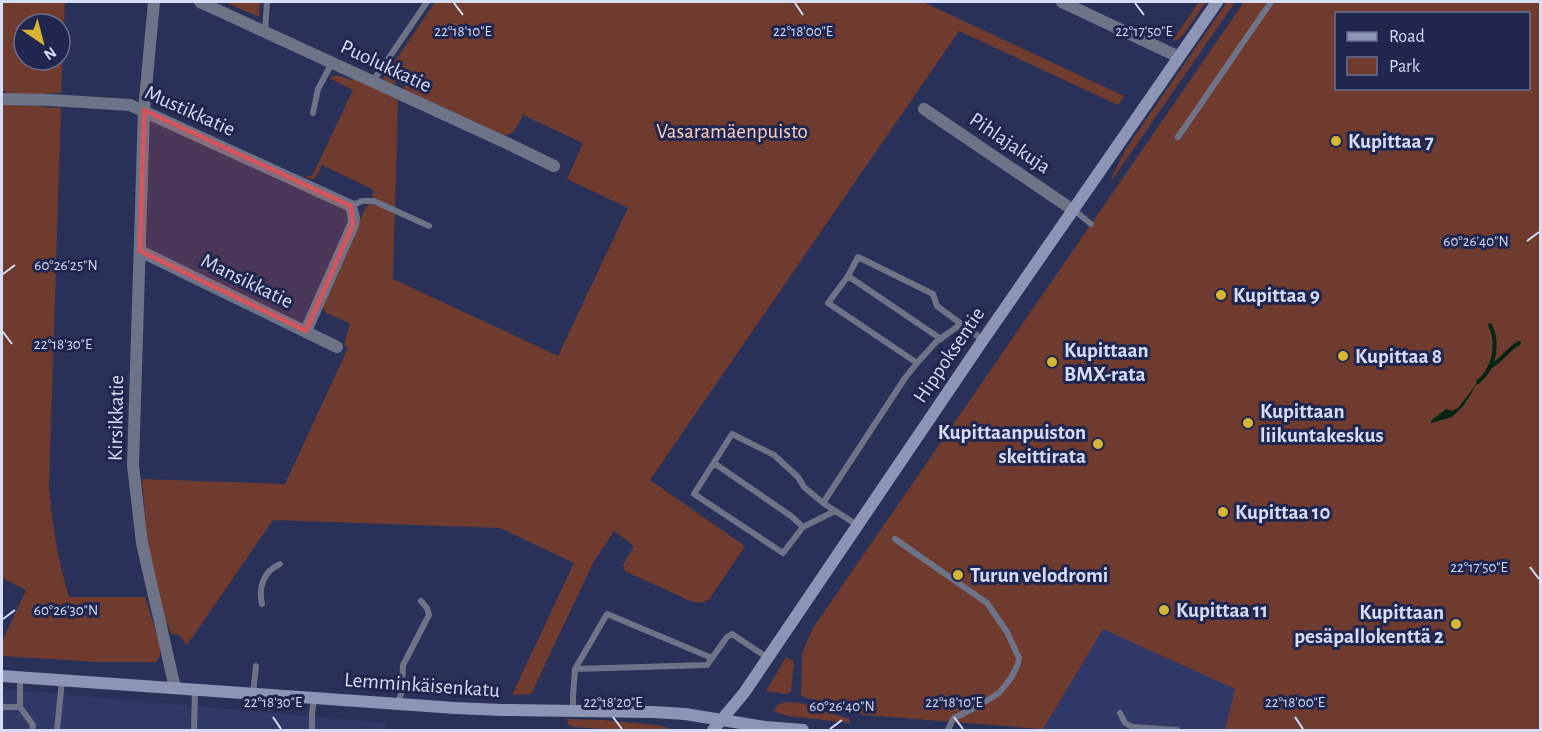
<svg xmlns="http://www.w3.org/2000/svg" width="1542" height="732" font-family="'Alegreya Sans',sans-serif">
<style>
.built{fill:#303867}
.green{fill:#703b2f;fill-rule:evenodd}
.water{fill:#022611}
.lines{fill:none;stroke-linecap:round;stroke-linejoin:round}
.stream{stroke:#022611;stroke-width:4}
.lane{stroke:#6e7387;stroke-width:6}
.street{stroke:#6e7387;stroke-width:12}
.secondary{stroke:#8d95b5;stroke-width:12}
.marked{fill:#d6555c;fill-opacity:0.2;stroke:#d6555c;stroke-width:4.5;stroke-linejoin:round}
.ticks{fill:none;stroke:#d6ddf6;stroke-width:2}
.poi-dot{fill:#d6b534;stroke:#20264d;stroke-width:2}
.labels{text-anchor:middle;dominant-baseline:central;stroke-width:6;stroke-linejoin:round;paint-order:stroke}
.street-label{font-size:21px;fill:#d6ddf6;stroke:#20264d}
.park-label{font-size:21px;fill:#f8cec3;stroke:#20264d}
.poi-label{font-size:21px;font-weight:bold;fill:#d6ddf6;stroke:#20264d;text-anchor:start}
.ticks-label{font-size:15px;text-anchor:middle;fill:#d6ddf6;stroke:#20264d;stroke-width:6;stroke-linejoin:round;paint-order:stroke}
</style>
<rect width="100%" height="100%" fill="#293158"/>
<path class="built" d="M1103 628 1235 689 1225 730H1069L1043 729Z
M2 689 388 723 386 730H2Z"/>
<path class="green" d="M2 2H65L61 93H47L45 96 7 95 6 91H2ZM24 24H60V60H24Z
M225 2H260L259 17Z
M435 2H923L1124 96 1118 105 959 31 650 480 745 546 710 598C704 604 696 603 688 600L625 571 623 565 634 546 614 531 593 563 531 694 512 695 574 563 500 528 273 520 187 645 179 635 172 634 166 622 148 547 142 479 285 484 348 348 344 345 350 323 326 313 322 306 364 211C367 205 372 204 374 198L372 196 374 190 322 165 316 177 313 179 304 177 311 176 314 172 353 90 329 78 335 76H341L347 79 358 80 398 100 393 279 558 356 628 208 567 179 583 143 523 115C518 124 515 136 503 135L405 90 404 85 397 82 392 84 383 79 384 76H385Z
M1199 2H1206L1183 35 1179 39 1172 41Z
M1227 2H1235L1112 180 1111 178 1126 149Z
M1244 2H1540V730H1225L1235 689 1103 629 1043 729 864 715 801 696 802 653 813 628ZM1336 14H1528V88H1336Z
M2 105 40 106 42 107 61 108 49 486C52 524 58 561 69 597H145L160 645V656L156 662H97L2 656V642L26 590 2 578Z
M786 657 794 662 791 691 786 694 766 691Z
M784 702 800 703 850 719V723L788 716 773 711 778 705Z
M567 719 602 720 657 725 672 729 621 730 572 727 568 724Z"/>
<path class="water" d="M1478 382 1464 405 1452 417 1431 423V421L1446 409 1452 411 1458 408Z"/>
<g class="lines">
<path class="stream" d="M1490 367C1502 360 1508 349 1519 343
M1478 382C1482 378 1486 375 1488 370 1496 357 1497 338 1490 325"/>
<path class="lane" d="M265 31 267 2
M373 81 427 2
M313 113 318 89 332 63
M1178 137 1271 2
M351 206 362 201H374L429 226
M1074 210 1091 224
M848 276 941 339
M961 324 936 342 917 363 828 303 848 276 858 257 933 294 937 306 983 340
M714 463 791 516 803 527
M823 503 905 378 917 363
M835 511 803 527 783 553 694 494 732 434 774 455 798 477 804 487 823 503 857 525
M895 539 987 603 1007 632 1019 658 1018 664 1011 678 999 693 978 706 954 718 952 721 948 730
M262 604C258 587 264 571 280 564
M575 669 607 614 712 658
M20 678V707L33 725 32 730
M253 693 256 666
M398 703 402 691 403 665 429 615 427 608 421 601
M2 707H20
M573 711V696L575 669 707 665 727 637 732 634 768 658
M1120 713 1125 723 1132 727 1177 730
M57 730 62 680
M194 730 195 690
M312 730V713L314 698"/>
<path class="street" d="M154 2 144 110 133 465 142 543 175 688
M200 2 513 146 554 166
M1062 2 1179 57
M2 99 50 100 130 105 351 206 354 218 353 225 306 331
M924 109 1073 210
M140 251 337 347"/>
<path class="secondary" d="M2 676 455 708 502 710 653 712 685 714 765 727 803 730
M713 730 744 693 983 340 1217 2"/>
</g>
<path class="marked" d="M144 110 351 206 353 225 306 331 140 251Z"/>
<path class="ticks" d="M454 3 463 15M795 3 803 15M1135 3 1144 15M1527 241 1539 232M3 274 15 265M3 332 12 344M1530 567 1539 579M3 619 15 610M273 717 281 729M613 717 622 729M954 717 963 729M1295 717 1303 729M830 729 842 720"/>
<g class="poi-dot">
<circle cx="1336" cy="141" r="6"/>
<circle cx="1221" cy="295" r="6"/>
<circle cx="1343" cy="356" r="6"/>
<circle cx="1052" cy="362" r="6"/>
<circle cx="1248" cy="423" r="6"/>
<circle cx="1098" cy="444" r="6"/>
<circle cx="1223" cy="512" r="6"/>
<circle cx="958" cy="575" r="6"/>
<circle cx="1164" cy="610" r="6"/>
<circle cx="1456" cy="624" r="6"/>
</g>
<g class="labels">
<g class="street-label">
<text transform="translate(386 66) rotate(25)">Puolukkatie</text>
<text transform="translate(190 111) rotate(24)">Mustikkatie</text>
<text transform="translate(1010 143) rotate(34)">Pihlajakuja</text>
<text transform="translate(247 281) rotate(26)">Mansikkatie</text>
<text transform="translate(949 355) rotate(-56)">Hippoksentie</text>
<text transform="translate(116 418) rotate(-89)">Kirsikkatie</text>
<text transform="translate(422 685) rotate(4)">Lemminkäisenkatu</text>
</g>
<g class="park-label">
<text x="732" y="131">Vasaramäenpuisto</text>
</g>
<g class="poi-label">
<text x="1348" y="141">Kupittaa 7</text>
<text x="1233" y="295">Kupittaa 9</text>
<text x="1064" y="350">Kupittaan<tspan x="1064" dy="24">BMX-rata</tspan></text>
<text x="1355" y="356">Kupittaa 8</text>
<text x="1260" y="411">Kupittaan<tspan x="1260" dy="24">liikuntakeskus</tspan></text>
<text x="1086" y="432" text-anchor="end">Kupittaanpuiston<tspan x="1086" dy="24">skeittirata</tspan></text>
<text x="1235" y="512">Kupittaa 10</text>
<text x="970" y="575">Turun velodromi</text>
<text x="1176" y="610">Kupittaa 11</text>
<text x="1444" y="612" text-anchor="end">Kupittaan<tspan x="1444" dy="24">pesäpallokenttä 2</tspan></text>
</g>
</g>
<g class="ticks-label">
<text x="463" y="36">22°18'10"E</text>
<text x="803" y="36">22°18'00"E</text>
<text x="1144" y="36">22°17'50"E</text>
<text x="1476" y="246">60°26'40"N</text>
<text x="66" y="270">60°26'25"N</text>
<text x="63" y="349">22°18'30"E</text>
<text x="1479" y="572">22°17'50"E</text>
<text x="66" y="615">60°26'30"N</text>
<text x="273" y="707">22°18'30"E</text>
<text x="613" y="707">22°18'20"E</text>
<text x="954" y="707">22°18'10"E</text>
<text x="1295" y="707">22°18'00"E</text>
<text x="842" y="711">60°26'40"N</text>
</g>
<rect width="1542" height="732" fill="none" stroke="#d6ddf6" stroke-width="6"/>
<rect x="1335" y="12" width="195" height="78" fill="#20264d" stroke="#696f91" stroke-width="1.5"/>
<rect x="1347" y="32" width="30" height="9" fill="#8d95b5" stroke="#696f91" stroke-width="1.5"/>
<text x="1389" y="42" font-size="18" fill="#d6ddf6">Road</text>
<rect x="1347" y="57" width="30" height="18" fill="#703b2f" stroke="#696f91" stroke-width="1.5"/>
<text x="1389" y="72" font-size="18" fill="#d6ddf6">Park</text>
<g transform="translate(42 42) rotate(145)"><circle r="28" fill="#20264d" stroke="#696f91" stroke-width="1.5"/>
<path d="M0-4.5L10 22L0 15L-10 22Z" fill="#d6b534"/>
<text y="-9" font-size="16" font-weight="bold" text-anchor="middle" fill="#d6ddf6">N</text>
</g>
</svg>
